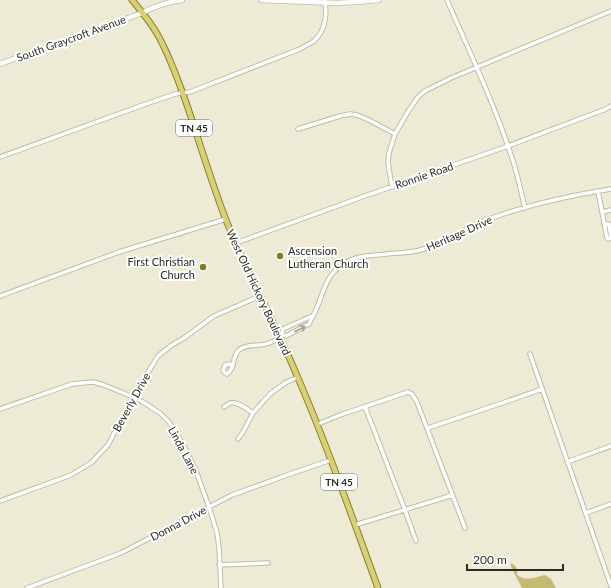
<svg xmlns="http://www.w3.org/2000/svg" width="611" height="588" font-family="Lato,sans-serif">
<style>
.green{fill:#c4bb72}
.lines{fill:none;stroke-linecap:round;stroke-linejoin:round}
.street-casing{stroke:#bebca7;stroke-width:5.5}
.secondary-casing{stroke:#bebca7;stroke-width:6}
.primary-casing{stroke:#8b8123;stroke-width:7}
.street{stroke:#fff;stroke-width:3.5}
.secondary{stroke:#fff;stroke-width:4.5}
.primary{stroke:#d8cf7b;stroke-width:5}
.oneway{stroke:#a0a09c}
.poi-dot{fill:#867c22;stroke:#fff;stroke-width:1.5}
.labels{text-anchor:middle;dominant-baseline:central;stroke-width:4;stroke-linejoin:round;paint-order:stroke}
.shield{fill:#fff;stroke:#6b6b66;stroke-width:1}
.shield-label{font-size:10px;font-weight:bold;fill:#2c2c24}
.street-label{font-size:11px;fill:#2c2c24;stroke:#fff}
.poi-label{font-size:11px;fill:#2c2c24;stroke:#fff;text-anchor:start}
</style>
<rect width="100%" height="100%" fill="#edebd6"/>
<path class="green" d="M511 563C517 566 518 570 517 575 526 582 536 577 545 575L551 579 556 588H522L511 567Z"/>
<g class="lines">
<g class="street-casing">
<path id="street" d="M447 0C470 53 495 105 513 161 518 176 521 192 525 208
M298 129 340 116 350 114 357 115 369 120 395 134
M0 157 143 105 175 94 190 92 300 49C304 46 310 44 314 41 325 31 327 16 325 2
M392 187 388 163 389 153 395 134 409 110 418 97 425 91 451 78 611 11
M598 191 607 238 608 239 611 238
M602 212 611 210
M604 224H609L611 237
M236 243 362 197 508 146 606 109 611 106
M0 296 119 252 226 219
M282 335 283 329 312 316
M530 354 611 586
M232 367 230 364 225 365 223 370 224 372 227 374C235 369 232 358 238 351 245 343 260 347 269 343 274 342 277 338 282 335L286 336 309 324C311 319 314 315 316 310 324 292 325 276 343 264 357 255 372 256 387 254 398 253 410 253 420 250 443 244 463 230 484 221 525 205 568 196 611 189
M224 407C226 406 228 404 230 403 237 401 247 409 253 413
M365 407 405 510 416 541
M0 409 72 384 93 382 104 385 133 397 143 402 160 413 169 422 183 444 196 471 209 507 217 533 219 547 221 588
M318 424 340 415 408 392 412 394 417 402 465 528
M428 428 508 401 542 389
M238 439 243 432 253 413 270 394 285 383 298 377
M567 462 611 446
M0 501 71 475 91 463 108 445 133 397 158 356 172 345 184 338 214 316 260 296
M586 513 611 504
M355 525 453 495
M219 565 268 563
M27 588 121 553 232 495 290 474 331 460"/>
</g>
<g class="secondary-casing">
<path id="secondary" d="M261 0 336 3 356 2 379 0
M0 64 142 13C155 6 168 2 182 0"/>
</g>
<g class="primary-casing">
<path id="primary" d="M132 0C142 12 153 25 160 39 173 64 182 90 191 117 202 151 213 186 226 220 248 274 276 325 298 378 328 447 352 517 378 588"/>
</g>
<use href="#street" class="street"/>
<use href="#secondary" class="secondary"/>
<use href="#primary" class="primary"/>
</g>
<defs><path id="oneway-shaft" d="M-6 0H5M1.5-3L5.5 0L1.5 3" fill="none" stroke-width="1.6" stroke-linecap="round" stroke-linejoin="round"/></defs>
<use class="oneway" href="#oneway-shaft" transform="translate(300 329) rotate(-27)"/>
<g class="poi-dot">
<circle cx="280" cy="256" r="4"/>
<circle cx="203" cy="267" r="4"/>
</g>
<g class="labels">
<g class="shield">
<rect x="176" y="120" width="36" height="16" rx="3"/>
<rect x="321" y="474" width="36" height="16" rx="3"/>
</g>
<g class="shield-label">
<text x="194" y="128">TN 45</text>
<text x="339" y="482">TN 45</text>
</g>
<g class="street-label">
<text transform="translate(71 38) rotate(-20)">South Graycroft Avenue</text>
<text transform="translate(424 175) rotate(-19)">Ronnie Road</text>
<text transform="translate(459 233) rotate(-24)">Heritage Drive</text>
<text transform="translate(259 292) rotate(65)">West Old Hickory Boulevard</text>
<text transform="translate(131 402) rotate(-61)">Beverly Drive</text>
<text transform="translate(184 450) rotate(62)">Linda Lane</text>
<text transform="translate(178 523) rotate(-28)">Donna Drive</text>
</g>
<g class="poi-label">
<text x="288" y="250">Ascension<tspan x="288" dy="13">Lutheran Church</tspan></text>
<text x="195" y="261" text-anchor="end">First Christian<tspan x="195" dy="13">Church</tspan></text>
</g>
</g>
<path d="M467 564v6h96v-6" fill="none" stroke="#2c2c24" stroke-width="2"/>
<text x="473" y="564" font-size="12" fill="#2c2c24" stroke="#ffffff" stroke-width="3" paint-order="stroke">200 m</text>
</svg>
